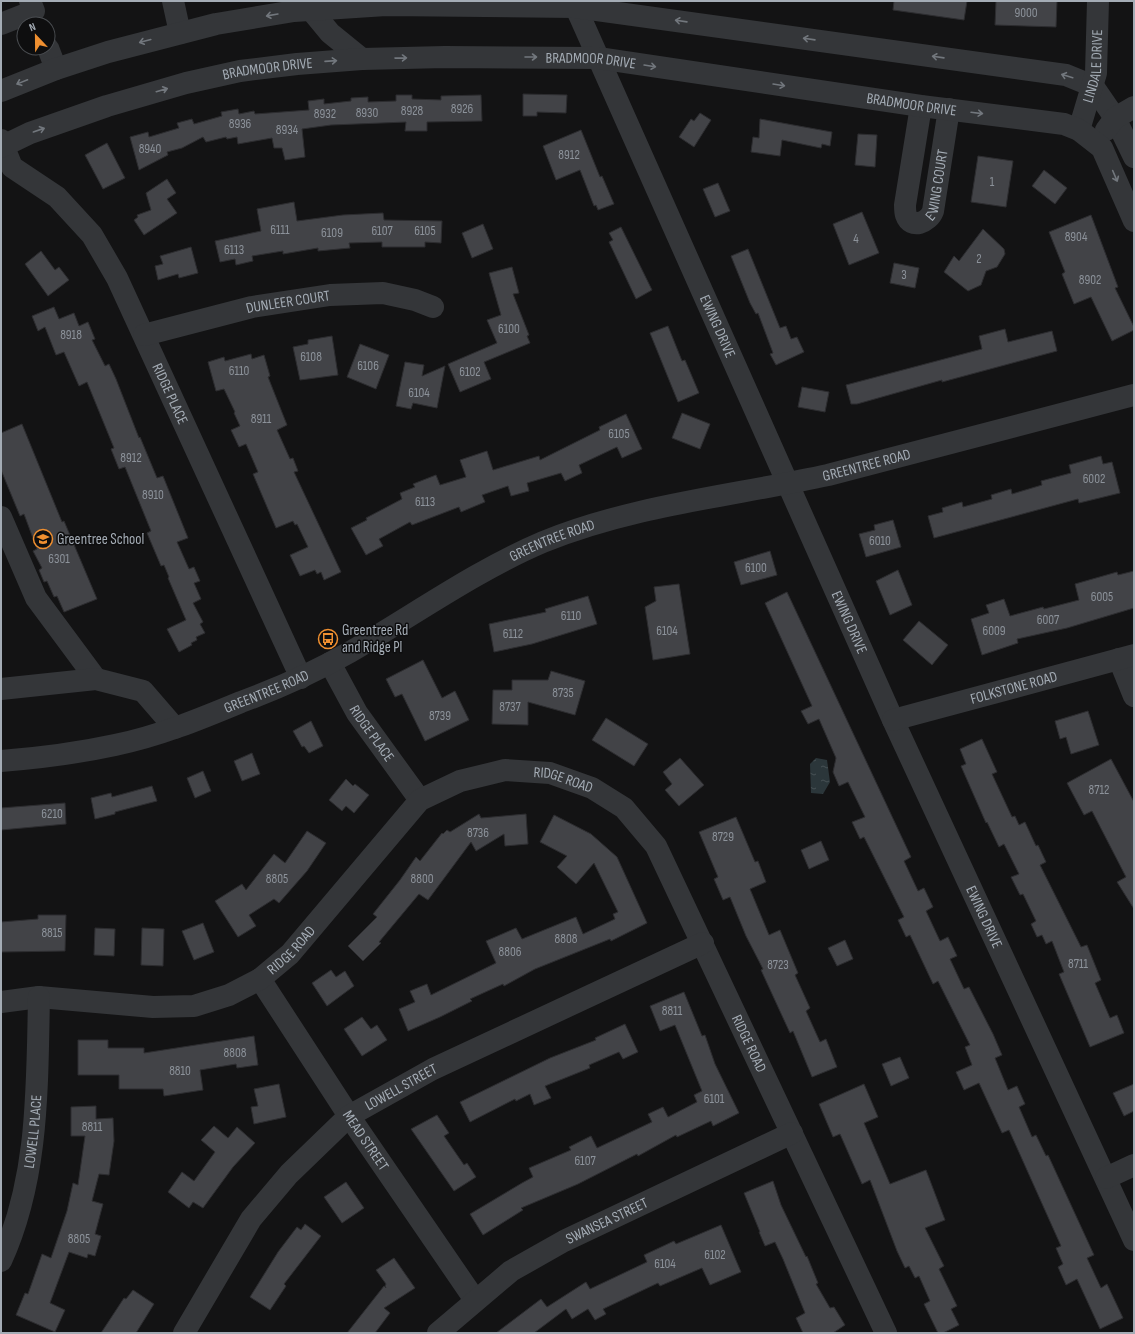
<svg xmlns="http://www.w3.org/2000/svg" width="1135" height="1334" font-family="'Sofia Sans Condensed',sans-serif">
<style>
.water{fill:url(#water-ripples)}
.building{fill:#424347;stroke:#2d2d30}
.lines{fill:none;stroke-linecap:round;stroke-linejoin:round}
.minor{stroke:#343639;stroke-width:22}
.oneway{stroke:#72777d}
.labels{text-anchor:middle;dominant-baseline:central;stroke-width:3;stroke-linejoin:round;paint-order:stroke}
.number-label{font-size:13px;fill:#8c929a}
.street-label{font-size:15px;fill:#a4acb5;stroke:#0e0e0f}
.poi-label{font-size:15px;fill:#a4acb5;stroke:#0e0e0f;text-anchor:start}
</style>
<defs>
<pattern id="water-ripples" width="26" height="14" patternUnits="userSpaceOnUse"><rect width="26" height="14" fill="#2b363a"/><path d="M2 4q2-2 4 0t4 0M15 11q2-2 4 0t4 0" fill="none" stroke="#475054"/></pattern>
</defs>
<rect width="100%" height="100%" fill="#131314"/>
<path class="water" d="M816 758 827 760 830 782 823 794 811 793 810 764Z"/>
<path class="building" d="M894 1H967L964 20 893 10Z
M996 1H1057L1056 27 995 25Z
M523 94 567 95 566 113 537 112V116H523Z
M396 95H412V99L441 100V96L481 95 482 121 427 122V131H405L406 122 331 125 302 129 305 157 285 160 282 148H274L272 138 238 144 237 137 227 139 226 137 206 142 203 137 182 148 167 152 168 155 139 170 130 137 148 132 149 137 179 128 177 123 192 119 194 124 222 116 221 112 238 109 239 114 254 111 255 114 309 110 308 101 324 99V104L351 101V98L368 97V102L396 101Z
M700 113 711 120 694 147 679 137 691 119 694 121Z
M760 119 832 132 830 146 822 144 821 148 782 140 780 156 751 152 753 137 759 138Z
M581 130 600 177 602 176 614 204 598 210 596 205 594 206 580 170 556 180 543 146Z
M858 134 877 135 875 167 855 165Z
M107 143 125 178 103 189 85 155Z
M978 156 1013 161 1006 207 971 202Z
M1044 170 1067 188 1055 204 1032 186Z
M167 179 176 193 167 199 177 213 144 235 134 220 138 217 137 215 151 210 146 193Z
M718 183 730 211 715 217 703 189Z
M294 202 297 221 343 215 383 213 384 220 442 221 441 243 425 242V247H382V242L349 243 350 248 318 251V248L283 254V251L252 256 253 261 236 265 235 259 220 262 215 241 261 231 257 209Z
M862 212 879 253 849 265 833 224Z
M1091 215 1118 287 1115 288 1134 327V330L1112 341 1091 297 1074 304 1062 274 1065 272 1049 232Z
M483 224 493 249 472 258 462 233Z
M621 227 652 290 636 299 609 242 613 240 609 233Z
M983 229 1004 249 1005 254 997 267 986 271 981 285 968 291 944 272 954 256 959 261Z
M191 247 198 273 179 278 178 274 158 280 155 266 163 264 160 256Z
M748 249 780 328 786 326 791 339 797 337 804 352 776 365 770 354 773 353 758 313 756 314 750 303 731 256Z
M41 251 55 270 59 267 69 280 48 296 25 264Z
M894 263 919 268 915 288 890 283Z
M512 267 519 293 513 294 529 335 527 336 530 343 484 362 491 379 460 392 448 364 497 343 487 320 501 315 489 273Z
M54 307 59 319 74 313 79 326 88 322 95 339 92 340 105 366 109 364 116 379 139 438 140 437 157 478 163 476 188 538 177 542 189 569 194 567 200 581 194 583 201 599 193 603 203 622 200 624 205 633 196 637 197 640 191 643 192 645 179 652 167 629 186 620 168 578 169 577 164 565 161 566 147 533 151 531 125 467 119 469 111 449 114 448 87 382 79 386 64 352 56 355 45 327 38 331 32 316Z
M668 326 682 361 685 360 699 393 678 402 650 333Z
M1005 329 1008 342 1052 331 1057 351 942 382V380L857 404H851L846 385 982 349 979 336Z
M332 336 338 375 300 380 293 347 308 344V340Z
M360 344 389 355 376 389 347 377Z
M251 354 252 359 264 355 270 376 268 377 287 425 277 430 290 459 293 458 298 471 294 472 341 572 324 580 321 572 317 574 315 570 300 576 290 555 308 547 297 524 295 525 293 521 276 528 253 474 258 472 246 444 239 447 231 430 240 426 234 413 235 412 224 389 216 391 208 362 224 357 225 361Z
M405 362 424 365 422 376 445 366 437 408 413 403 411 409 396 406Z
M802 387 829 392 825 412 798 407Z
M682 413 710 424 700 449 672 438Z
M626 414 642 449 622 458 617 447 579 465 582 473 565 481 561 473 527 483 529 491 511 496 508 486 482 495 485 502 461 512 459 507 412 525 410 522 379 539 383 546 366 555 351 528 367 520 366 518 402 499 400 493 415 487 413 484 436 475 440 485 466 477 460 460 487 451 493 470 539 456 540 460 600 430 599 427Z
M22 424 62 522 64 521 97 599 64 612 57 596 54 597 47 581 44 582 39 570 42 568 33 551 37 549 24 514 20 516 1 470V433Z
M1101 456 1103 464 1112 462 1120 493 1079 503 1078 499 934 538 928 516 943 512 942 508 962 502 963 507 992 499 991 495 1011 489 1012 494 1042 485 1041 481 1071 473 1069 465Z
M893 520 901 547 866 557 859 534 875 530 874 525Z
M770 551 777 575 741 585 734 562Z
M898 570 912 605 890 615 876 581Z
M1134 571V608L1067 628 1017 639 1018 643 982 655 971 619 989 613 986 605 1004 599 1010 616 1043 607 1044 609 1079 600 1075 584 1117 572 1118 575Z
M679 584 690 654 653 660 645 607 656 601 654 587Z
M787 592 911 857 904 861 918 891 924 888 933 907 926 911 940 941 948 937 957 956 950 959 964 989 969 987 993 1034 1002 1055 995 1058 1008 1090 1017 1086 1025 1104 1019 1107 1032 1137 1036 1135 1046 1156 1048 1155 1094 1255 1087 1258 1101 1288 1107 1284 1123 1318 1100 1329 1077 1279 1066 1285 1058 1267 1063 1264 1056 1248 1061 1246 1009 1130 1002 1133 979 1083 964 1090 956 1072 972 1065 965 1047 970 1045 938 981 933 984 910 935 906 937 898 920 904 917 864 837 860 839 852 822 865 817 848 782 839 786 833 772 836 758 819 719 808 724 801 711 812 706 765 603Z
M588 596 597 624 532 644 494 652 489 624 546 612 545 609Z
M919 621 948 645 932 665 903 640Z
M423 660 442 698 455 691 469 720 425 741 402 694 395 697 386 679Z
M551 671 585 681 575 715 528 702V725L492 724 493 690H512V680H548Z
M1088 711 1099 745 1071 754 1066 737 1060 739 1055 721Z
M606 718 648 744 634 766 592 740Z
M311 721 323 746 309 753 304 746 302 747 293 731Z
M982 739 997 772 992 774 1012 817 1015 816 1019 825 1025 822 1036 846 1038 845 1046 862 1040 865 1081 947 1087 945 1101 980 1095 983 1110 1018 1117 1015 1124 1033 1090 1047 1059 974 1064 972 1052 941 1046 944 1042 935 1037 937 1031 924 1036 921 1023 894 1020 895 1011 877 1019 874 1004 844 999 847 987 822 986 823 961 766 966 764 960 749Z
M252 753 260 774 242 781 234 761Z
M680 758 704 785 679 806 665 790 672 784 663 772Z
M1111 759 1134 802V909L1117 882 1126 877 1092 811 1084 815 1067 783Z
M203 771 211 791 195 798 187 778Z
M346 779 353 786 355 784 369 795 354 813 346 806 342 811 329 800Z
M152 786 157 801 115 812V814L95 819 91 798 111 793 112 797Z
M65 803 66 824 1 830V808Z
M479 814 481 818 526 814 528 844 505 846 504 834 476 851 471 842 428 900 419 894 379 942 381 943 363 961 348 946 377 917 373 914 400 880 416 857 420 861 442 833 443 834 447 830 450 832Z
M554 815 591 834 617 857 647 923 611 941 610 939 535 969 504 986 503 984 470 999 472 1001 440 1017 408 1031 399 1009 415 1002 410 991 427 984 431 995 496 963 486 941 516 928 522 939 576 917 583 934 615 919 613 914 618 912 594 863 576 884 557 867 567 856 540 842Z
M736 817 755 862 758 861 766 882 750 889 769 935 780 930 798 973 795 975 810 1008 806 1011 820 1042 826 1039 837 1067 812 1077 793 1031 790 1033 761 970 763 969 746 936 730 897 723 900 714 879 718 877 699 832Z
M307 831 326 843 307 871 279 903 274 899 249 915 256 926 238 937 215 901 242 884 246 890 274 854 285 863Z
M821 841 829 860 809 869 801 850Z
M38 915H66L65 951 1 952V922L38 919Z
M203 923 214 952 194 960 182 931Z
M95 928 115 929 114 956 94 955Z
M142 928 164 929 163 966 141 965Z
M845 940 853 959 837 966 828 948Z
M331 970 336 977 345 971 354 986 327 1006 312 983Z
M684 992 702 1036 705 1035 715 1064 739 1113 713 1126 711 1121 677 1137 676 1135 638 1156 637 1154 578 1184 521 1208 523 1210 483 1235 470 1214 522 1183 533 1177 529 1168 571 1150 569 1147 591 1136 597 1148 652 1122 648 1114 663 1107 668 1117 697 1102 694 1095 702 1091 675 1025 660 1031 650 1006Z
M362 1017 371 1029 377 1025 387 1040 362 1056 344 1029Z
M625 1024 638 1052 623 1059 619 1052 589 1065 590 1068 545 1086 551 1098 534 1105 530 1094 516 1101 515 1099 470 1122 460 1102 550 1058 596 1040 595 1038Z
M254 1036 258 1065 237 1068 236 1064 200 1070 203 1090 164 1096 163 1089H119V1075H78V1040H108V1048H144V1053Z
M900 1057 909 1078 891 1086 882 1064Z
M279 1084 286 1117 254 1124 251 1107 258 1106 254 1089Z
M864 1084 878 1117 864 1123 890 1184 926 1170 945 1220 925 1228 944 1266 939 1269 957 1306 951 1309 959 1325 943 1333H938L924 1304 930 1301 919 1276 915 1278 909 1266 905 1268 897 1251 870 1180 862 1184 840 1134 833 1137 819 1104Z
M1134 1084V1111L1124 1116 1113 1093Z
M96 1106V1119L113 1118 114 1141 109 1175 99 1174 92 1201 103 1204 95 1234 101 1236 95 1256 88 1254 87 1258 69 1252 50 1303 65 1310 55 1332 16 1315 25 1293 28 1294 42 1254 51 1258 67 1211 73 1183 78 1185 85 1136H71V1107Z
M437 1115 449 1133 444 1136 464 1165 467 1163 476 1177 454 1191 411 1129Z
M214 1126 228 1138 237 1127 255 1143 233 1167 203 1208 193 1202 189 1208 168 1192 182 1172 194 1181 215 1152 201 1140Z
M773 1181 781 1205 806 1257 807 1256 818 1283 816 1284 830 1308 834 1307 845 1325 833 1333H803L796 1318 805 1313 783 1259 775 1242 765 1246 759 1232H760L744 1193Z
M346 1182 364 1208 342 1223 324 1197Z
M305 1224 321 1236 284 1284 286 1286 270 1310 250 1297 278 1252 297 1227 301 1230Z
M721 1225 741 1272 710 1285 702 1268 660 1286 658 1283 603 1309 606 1314 595 1320 588 1309 572 1319 566 1309 534 1333H496L541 1299 547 1307 586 1282 590 1289 647 1262 644 1255 674 1241 676 1244Z
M394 1258 415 1288 384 1308 390 1313 375 1333H347L384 1286 386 1288 385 1286 386 1284 376 1270Z
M133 1290 154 1304 136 1333H101L124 1298 126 1299Z"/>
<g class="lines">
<g class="minor">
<path d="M173 1 180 33"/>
<path d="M311 1V10L330 33 362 59"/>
<path id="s1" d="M573 1 893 720 1134 1240"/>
<path d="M1 24 34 11 30 1"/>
<path d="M48 48 56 69"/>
<path d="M1 91 56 69 108 52 216 24 294 11 386 5 575 7 1066 75 1093 86 1115 118 1134 157"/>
<path id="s2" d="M921 106 905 205C905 208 905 212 906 215 911 230 929 222 933 211L949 109"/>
<path id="s3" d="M1079 130 1096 73 1098 1"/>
<path d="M1106 130 1115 118 1134 107"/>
<path id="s4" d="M1 140 12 167 57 197 92 235 117 278 301 678"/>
<path id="s5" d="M1 147 30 133 107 106 186 83 240 71 297 64 362 59 445 57 598 58 921 106 1064 124 1079 130 1102 148 1134 221"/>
<path id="s6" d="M144 335 252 307 330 295 383 293 415 300 433 307"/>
<path d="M1 517 36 598 96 679"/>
<path d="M1119 659 1134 696"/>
<path id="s7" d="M330 663 357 713 420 800"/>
<path d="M1 689 96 679 143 691 175 728"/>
<path id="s8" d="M893 720 1134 655"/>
<path id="s9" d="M1 761C39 758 78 753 115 745 159 736 200 719 241 702 279 688 315 672 350 652 414 615 475 571 543 542 634 505 732 496 828 475L1134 395"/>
<path id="s10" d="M260 979 349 1116 475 1300"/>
<path id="s11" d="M1 1002 39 997 153 1007 194 1006 229 995 260 979 290 954 420 800 460 781 505 770 550 773 592 788 624 808 656 846 886 1333"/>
<path d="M1106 1178 1134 1165"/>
<path id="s12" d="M1 1261C39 1178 37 1087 39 997"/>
<path id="s13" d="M184 1333 251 1219 289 1174 349 1116 433 1069 703 943"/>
<path id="s14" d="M438 1333 511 1271 564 1241 792 1133"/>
</g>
</g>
<defs><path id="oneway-shaft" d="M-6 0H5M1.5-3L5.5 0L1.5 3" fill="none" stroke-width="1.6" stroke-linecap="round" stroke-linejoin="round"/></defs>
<g class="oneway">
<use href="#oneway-shaft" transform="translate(272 15) rotate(170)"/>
<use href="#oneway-shaft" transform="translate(681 21) rotate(-172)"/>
<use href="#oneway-shaft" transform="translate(809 39) rotate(-172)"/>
<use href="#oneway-shaft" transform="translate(145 41) rotate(165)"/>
<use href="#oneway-shaft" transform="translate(531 57)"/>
<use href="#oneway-shaft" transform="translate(938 57) rotate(-172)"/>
<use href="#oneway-shaft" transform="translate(401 58) rotate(-1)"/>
<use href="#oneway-shaft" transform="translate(331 61) rotate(-4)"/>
<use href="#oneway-shaft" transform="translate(650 66) rotate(9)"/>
<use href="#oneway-shaft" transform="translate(1067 76) rotate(-163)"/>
<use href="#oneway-shaft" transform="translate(22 82) rotate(158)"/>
<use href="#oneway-shaft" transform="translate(779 85) rotate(9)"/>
<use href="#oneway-shaft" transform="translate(162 90) rotate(-16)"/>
<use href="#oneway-shaft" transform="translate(977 113) rotate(7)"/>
<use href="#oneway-shaft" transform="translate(39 130) rotate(-19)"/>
<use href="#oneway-shaft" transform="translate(1115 176) rotate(67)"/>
</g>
<defs>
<g id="school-ring" transform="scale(1)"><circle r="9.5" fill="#0e0e0f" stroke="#ef8f30" stroke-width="1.5"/><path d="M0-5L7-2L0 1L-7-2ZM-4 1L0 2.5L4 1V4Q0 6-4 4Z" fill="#ef8f30"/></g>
<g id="bus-ring" transform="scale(1)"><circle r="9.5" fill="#0e0e0f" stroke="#ef8f30" stroke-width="1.5"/><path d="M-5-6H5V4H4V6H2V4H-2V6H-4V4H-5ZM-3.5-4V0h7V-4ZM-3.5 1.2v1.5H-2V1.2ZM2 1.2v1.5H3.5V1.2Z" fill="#ef8f30"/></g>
</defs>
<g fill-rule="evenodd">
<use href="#school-ring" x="43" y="539"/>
<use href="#bus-ring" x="328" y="639"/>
</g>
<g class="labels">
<g class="number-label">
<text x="1026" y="13">9000</text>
<text x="462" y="109">8926</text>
<text x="412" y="111">8928</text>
<text x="367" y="113">8930</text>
<text x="325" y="114">8932</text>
<text x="240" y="124">8936</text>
<text x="287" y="130">8934</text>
<text x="150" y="149">8940</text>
<text x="569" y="155">8912</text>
<text x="992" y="182">1</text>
<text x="280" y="230">6111</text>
<text x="382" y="231">6107</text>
<text x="425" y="231">6105</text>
<text x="332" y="233">6109</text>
<text x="1076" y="237">8904</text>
<text x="856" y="239">4</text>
<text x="234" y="250">6113</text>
<text x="979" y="259">2</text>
<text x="904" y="275">3</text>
<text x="1090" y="280">8902</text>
<text x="509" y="329">6100</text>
<text x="71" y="335">8918</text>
<text x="311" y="357">6108</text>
<text x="368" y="366">6106</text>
<text x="239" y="371">6110</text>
<text x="470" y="372">6102</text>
<text x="419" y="393">6104</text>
<text x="261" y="419">8911</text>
<text x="619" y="434">6105</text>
<text x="131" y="458">8912</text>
<text x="1094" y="479">6002</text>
<text x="153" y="495">8910</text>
<text x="425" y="502">6113</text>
<text x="880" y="541">6010</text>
<text x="59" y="559">6301</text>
<text x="756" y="568">6100</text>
<text x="1102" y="597">6005</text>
<text x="571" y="616">6110</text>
<text x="1048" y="620">6007</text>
<text x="667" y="631">6104</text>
<text x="994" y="631">6009</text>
<text x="513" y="634">6112</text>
<text x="563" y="693">8735</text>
<text x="510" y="707">8737</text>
<text x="440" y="716">8739</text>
<text x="1099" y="790">8712</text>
<text x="52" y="814">6210</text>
<text x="478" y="833">8736</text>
<text x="723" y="837">8729</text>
<text x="277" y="879">8805</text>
<text x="422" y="879">8800</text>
<text x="52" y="933">8815</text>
<text x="566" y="939">8808</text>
<text x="510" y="952">8806</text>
<text x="1078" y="964">8711</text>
<text x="778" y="965">8723</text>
<text x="672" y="1011">8811</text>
<text x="235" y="1053">8808</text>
<text x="180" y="1071">8810</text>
<text x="714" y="1099">6101</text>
<text x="92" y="1127">8811</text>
<text x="585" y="1161">6107</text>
<text x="79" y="1239">8805</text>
<text x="715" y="1255">6102</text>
<text x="665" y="1264">6104</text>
</g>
<g class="street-label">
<text stroke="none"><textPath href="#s5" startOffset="603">BRADMOOR DRIVE</textPath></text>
<text stroke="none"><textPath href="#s3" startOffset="66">LINDALE DRIVE</textPath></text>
<text stroke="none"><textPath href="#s5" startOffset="279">BRADMOOR DRIVE</textPath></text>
<text stroke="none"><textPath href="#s5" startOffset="927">BRADMOOR DRIVE</textPath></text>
<text stroke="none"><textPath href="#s2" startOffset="173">EWING COURT</textPath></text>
<text stroke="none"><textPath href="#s6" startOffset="148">DUNLEER COURT</textPath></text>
<text stroke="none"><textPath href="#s1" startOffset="356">EWING DRIVE</textPath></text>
<text stroke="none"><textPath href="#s4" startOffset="312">RIDGE PLACE</textPath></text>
<text stroke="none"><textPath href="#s9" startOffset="924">GREENTREE ROAD</textPath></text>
<text stroke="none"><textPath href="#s9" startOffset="600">GREENTREE ROAD</textPath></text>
<text stroke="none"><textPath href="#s1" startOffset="680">EWING DRIVE</textPath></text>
<text stroke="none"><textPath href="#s8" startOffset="125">FOLKSTONE ROAD</textPath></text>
<text stroke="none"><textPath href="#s9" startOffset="276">GREENTREE ROAD</textPath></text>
<text stroke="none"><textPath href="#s7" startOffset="82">RIDGE PLACE</textPath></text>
<text stroke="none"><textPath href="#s11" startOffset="656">RIDGE ROAD</textPath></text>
<text stroke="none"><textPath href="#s1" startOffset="1004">EWING DRIVE</textPath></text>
<text stroke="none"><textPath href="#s11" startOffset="308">RIDGE ROAD</textPath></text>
<text stroke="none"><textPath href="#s11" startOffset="992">RIDGE ROAD</textPath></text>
<text stroke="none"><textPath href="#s13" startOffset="334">LOWELL STREET</textPath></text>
<text stroke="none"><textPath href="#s12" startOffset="134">LOWELL PLACE</textPath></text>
<text stroke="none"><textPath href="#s10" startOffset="193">MEAD STREET</textPath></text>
<text stroke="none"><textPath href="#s14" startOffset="204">SWANSEA STREET</textPath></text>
</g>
<g class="poi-label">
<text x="57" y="539">Greentree School</text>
<text x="342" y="630">Greentree Rd<tspan x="342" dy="17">and Ridge Pl</tspan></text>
</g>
</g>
<rect width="1135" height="1334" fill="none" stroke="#a4acb5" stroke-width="4"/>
<g transform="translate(36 36) rotate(338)"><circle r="19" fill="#0e0e0f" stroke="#4a4d51"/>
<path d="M0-3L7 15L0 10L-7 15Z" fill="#ef8f30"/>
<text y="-6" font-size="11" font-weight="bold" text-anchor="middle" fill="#a4acb5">N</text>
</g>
</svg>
